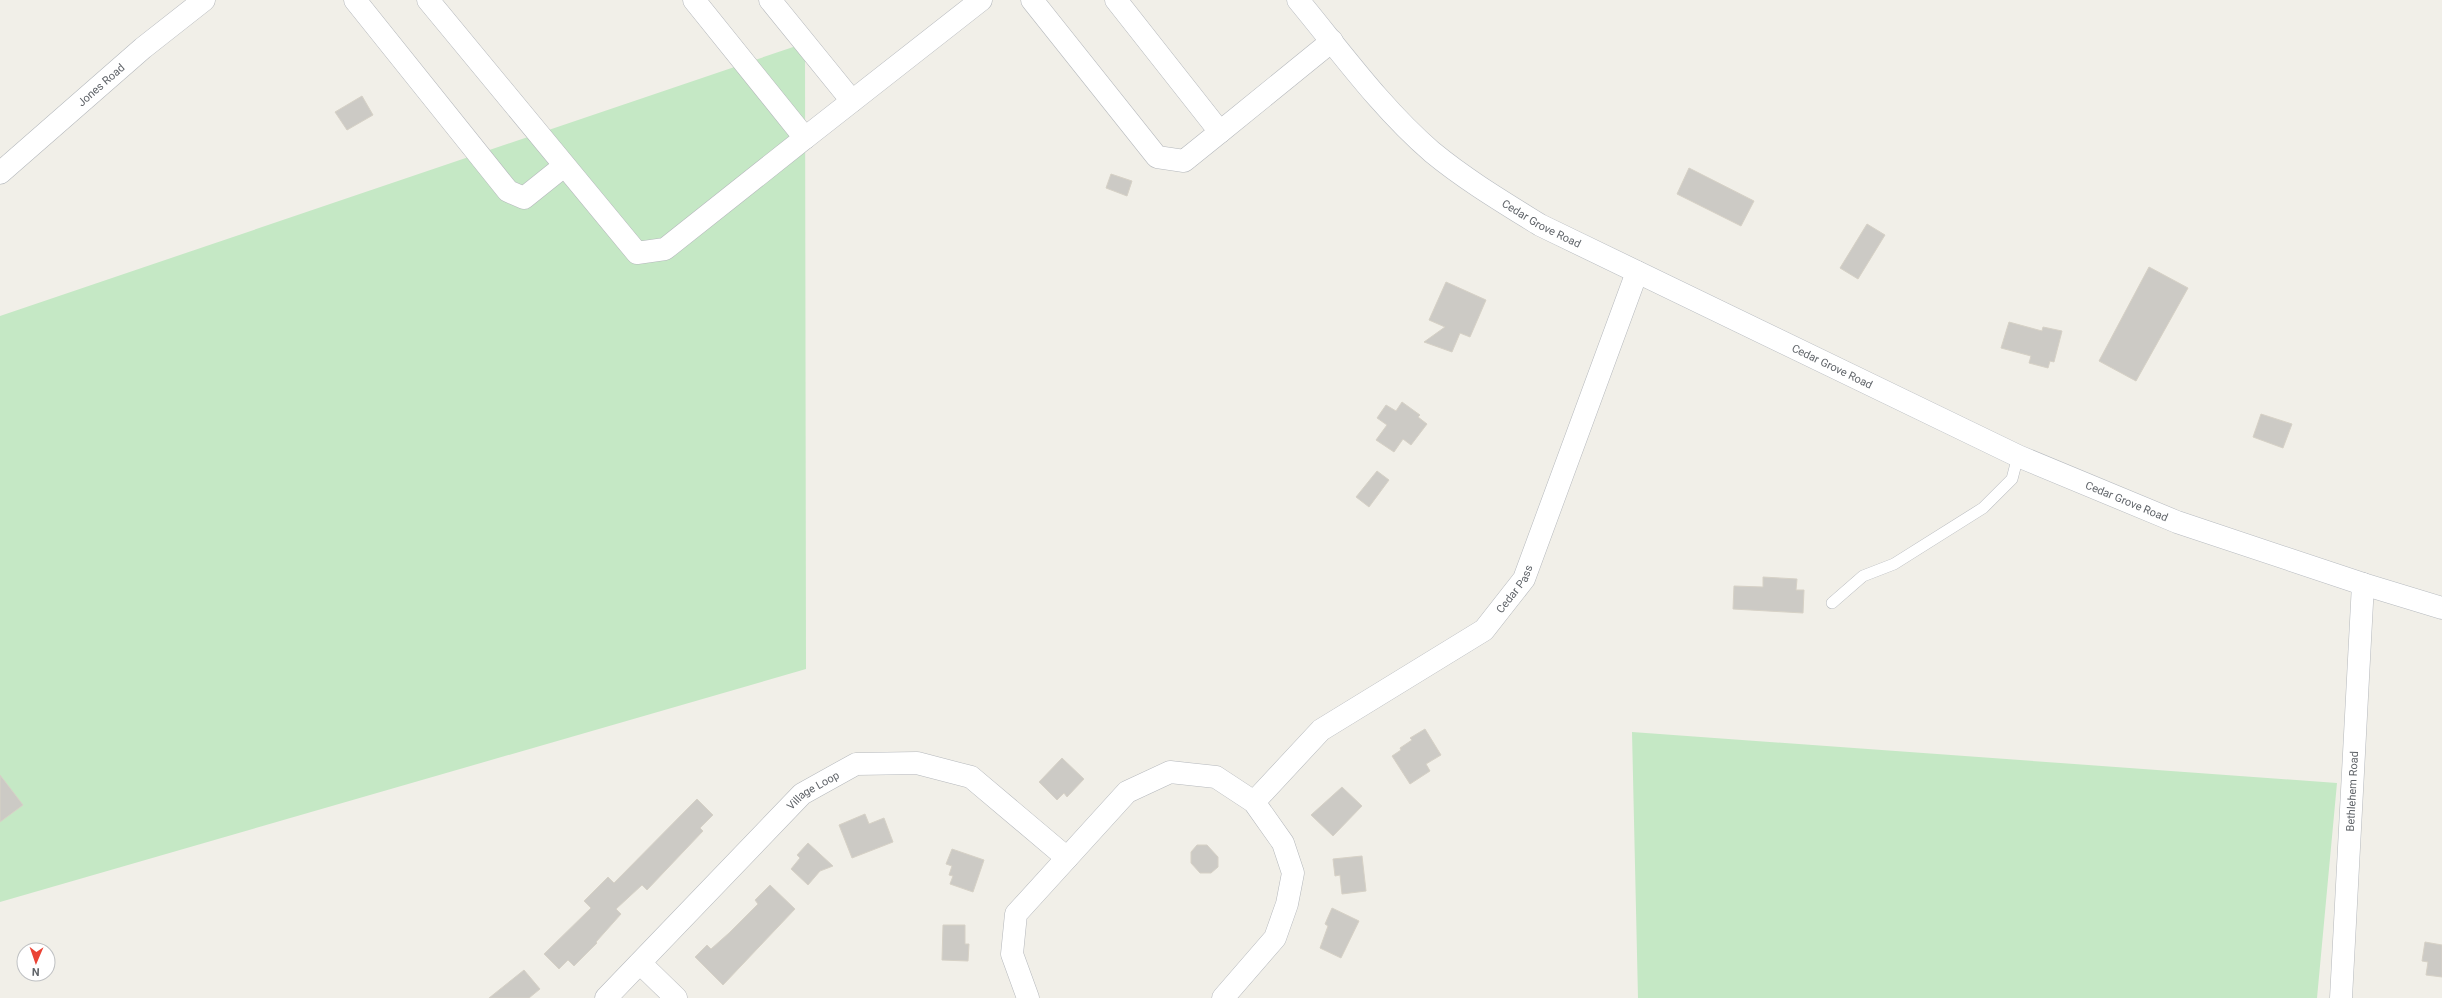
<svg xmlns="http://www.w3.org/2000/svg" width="2442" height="998" font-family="Roboto,sans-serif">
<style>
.green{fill:#c5e8c5}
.building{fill:#cccac5;stroke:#d6d1c6}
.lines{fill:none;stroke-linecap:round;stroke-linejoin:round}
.service-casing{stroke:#b5b8bc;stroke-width:12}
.minor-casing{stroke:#b5b8bc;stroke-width:23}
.tertiary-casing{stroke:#b5b8bc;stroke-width:23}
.secondary-casing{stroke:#b6babf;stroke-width:23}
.service{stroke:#fff;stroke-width:11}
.minor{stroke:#fff;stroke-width:22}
.tertiary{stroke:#fff;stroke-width:22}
.secondary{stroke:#fff;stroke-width:22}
.labels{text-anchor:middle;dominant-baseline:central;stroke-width:4;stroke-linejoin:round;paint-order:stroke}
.street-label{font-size:11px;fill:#5f6368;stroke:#fff}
</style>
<rect width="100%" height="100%" fill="#f1efe8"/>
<path class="green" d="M805 43 806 669 0 902V316Z
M1632 732 2337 783 2317 998H1638Z"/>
<path class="building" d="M362 96 373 115 347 130 335 112Z
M1689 168 1754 201 1741 226 1677 194Z
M1111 174 1132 181 1127 196 1106 188Z
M1867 224 1885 235 1858 279 1840 268Z
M2149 267 2188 288 2136 381 2099 361Z
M1446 282 1486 300 1470 337 1460 333 1452 352 1424 342 1445 327 1429 320Z
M2009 322 2042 331 2043 327 2062 331 2054 362 2050 361 2048 368 2029 363 2031 356 2001 348Z
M1402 402 1420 415 1418 417 1427 424 1411 445 1403 439 1394 452 1376 440 1387 425 1377 418 1386 405 1396 411Z
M2261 414 2292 424 2283 448 2253 437Z
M1377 471 1389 480 1369 507 1356 497Z
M1763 577 1797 579 1796 590H1804L1803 613 1733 609 1734 586 1763 587Z
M1425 729 1441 755 1426 764 1430 771 1410 784 1392 756 1401 750 1400 748 1412 740 1410 738Z
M1062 758 1084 779 1067 797 1064 793 1057 800 1039 782Z
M0 775 23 805 0 822Z
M1342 787 1362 806 1333 836 1311 815Z
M697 799 713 815 700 828 703 831 647 890 642 885 616 909 621 914 596 942 597 943 574 966 568 960 559 969 544 954 591 908 584 901 608 877 614 883Z
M865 814 869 824 884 818 893 842 852 858 839 825Z
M808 843 833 866 820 871 808 885 791 869 800 858 797 855Z
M1197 845H1207L1218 857V867L1211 873H1200L1191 863V852Z
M952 849 984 860 973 892 950 884 953 876 949 875 952 866 946 864Z
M1362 856 1366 891 1342 894 1340 875 1335 876 1333 859Z
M770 885 795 909 723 985 695 957 707 945 711 949 729 933 758 904 755 900Z
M1332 908 1359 921 1341 958 1320 948 1328 926 1325 924Z
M943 925H965V944H969L968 961 942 960Z
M2425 942 2442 945V977L2426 975 2428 962 2422 961Z
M524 970 540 989 529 998H489Z"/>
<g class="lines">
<g class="service-casing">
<path id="service" d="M1832 603 1863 576 1894 564 1983 508 2012 479 2018 456"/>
</g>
<g class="minor-casing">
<g id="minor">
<path d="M355 0 508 191 524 198 564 166"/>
<path d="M428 0 637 253 665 249 805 138"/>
<path d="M694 0 805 138 981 0"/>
<path d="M770 0 852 101"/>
<path d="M1032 0 1157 157 1184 161 1220 132 1116 0"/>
<path d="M1220 132 1332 41"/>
<path id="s1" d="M0 173 143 48 204 0"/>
<path id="s2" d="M1254 802 1321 730 1484 630 1524 579 1637 272"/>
<path d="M640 963 676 998"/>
<path id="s3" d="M606 998 802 794 856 764 917 763 971 777 1067 858"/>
<path d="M1028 998 1012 954 1016 914 1127 792 1170 772 1216 777 1254 802 1283 843 1293 873 1287 904 1275 938 1223 998"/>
</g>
</g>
<g class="tertiary-casing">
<g id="tertiary">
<path id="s4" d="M2341 998 2363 584"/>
</g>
</g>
<g class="secondary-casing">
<g id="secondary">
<path id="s5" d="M1298 0C1341 52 1381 108 1432 152 1466 180 1503 202 1540 225L2018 456 2177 522 2363 584 2442 608"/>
</g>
</g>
<use href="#service" class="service"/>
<use href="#minor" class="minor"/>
<use href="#tertiary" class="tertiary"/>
<use href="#secondary" class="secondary"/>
</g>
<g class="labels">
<g class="street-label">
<text stroke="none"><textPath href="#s1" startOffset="134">Jones Road</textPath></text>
<text stroke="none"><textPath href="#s5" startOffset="334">Cedar Grove Road</textPath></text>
<text stroke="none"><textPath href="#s5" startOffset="658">Cedar Grove Road</textPath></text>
<text stroke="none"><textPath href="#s5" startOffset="982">Cedar Grove Road</textPath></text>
<text stroke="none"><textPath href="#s2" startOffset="341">Cedar Pass</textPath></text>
<text stroke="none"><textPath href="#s4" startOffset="207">Bethlehem Road</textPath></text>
<text stroke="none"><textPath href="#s3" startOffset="294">Village Loop</textPath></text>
</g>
</g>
<g transform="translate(36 962) rotate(182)"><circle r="19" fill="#ffffff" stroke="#bfc1c3"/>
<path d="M0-3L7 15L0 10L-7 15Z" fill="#ea4335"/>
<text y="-6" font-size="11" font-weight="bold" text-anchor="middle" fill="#5f6368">N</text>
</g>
</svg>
